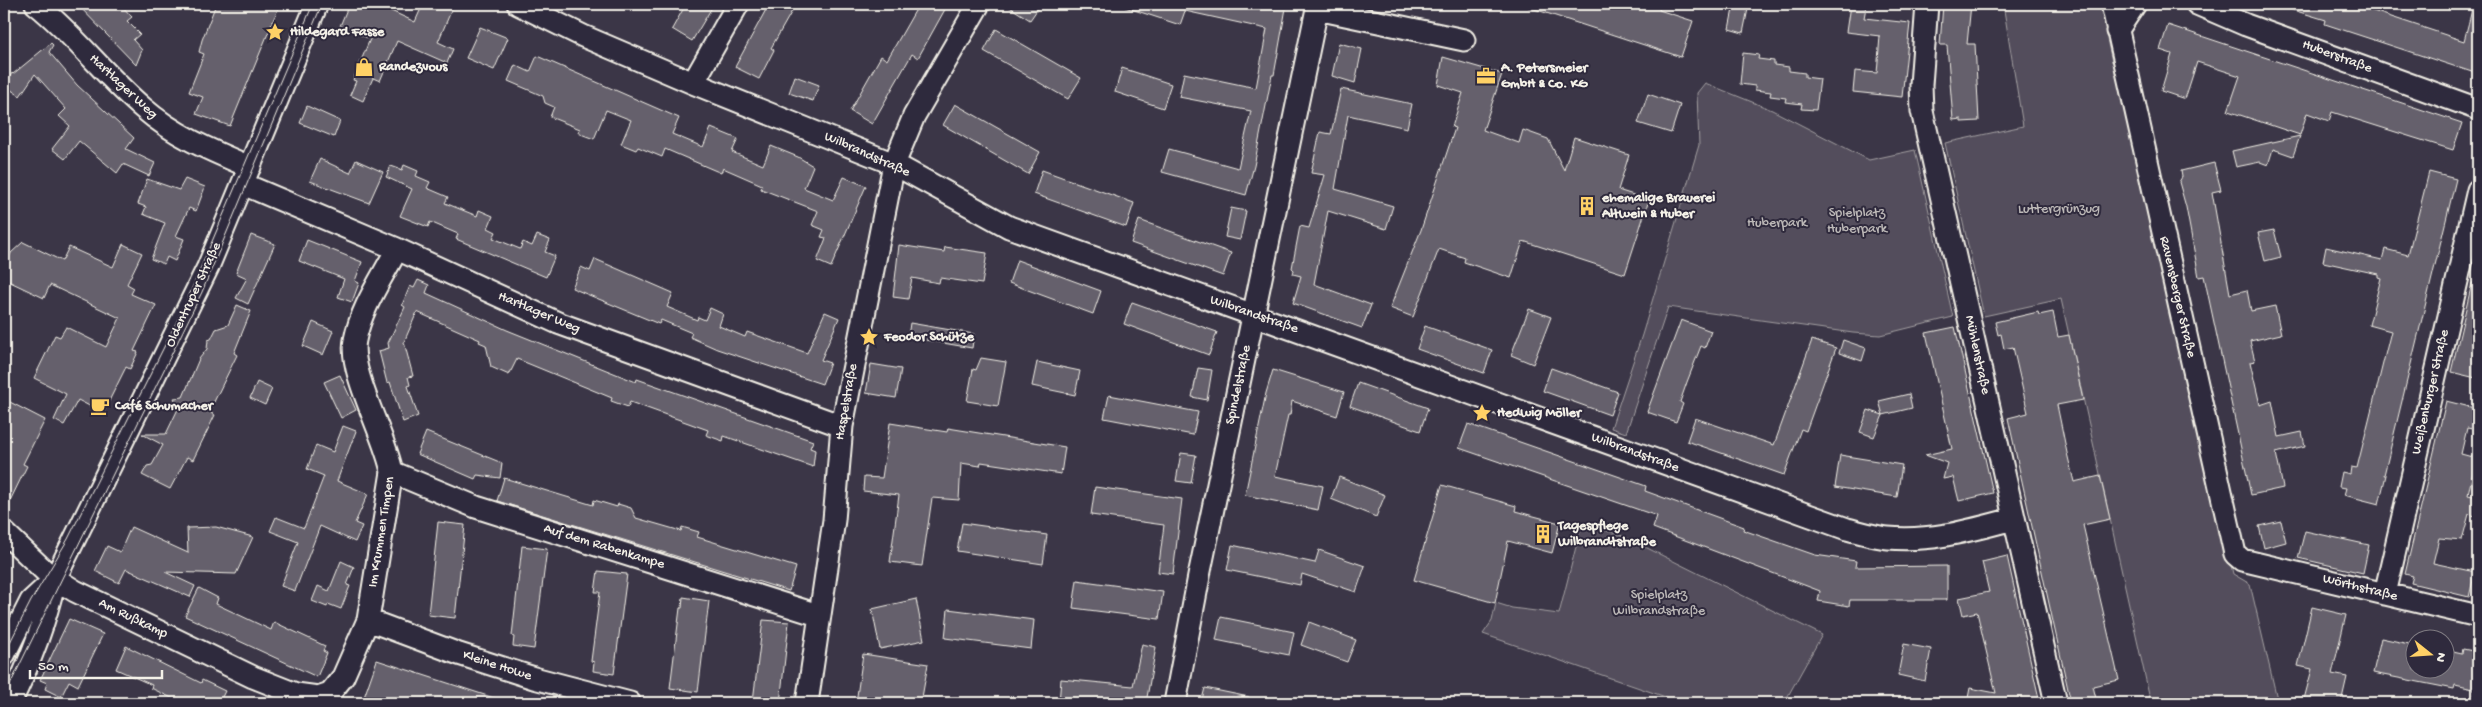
<svg xmlns="http://www.w3.org/2000/svg" width="2482" height="707" font-family="'Gochi Hand',sans-serif">
<style>
.green{fill:#534e5c;stroke:#a4a0a2}
.building{fill:#65616c;stroke:#f4f1e8}
.lines{fill:none;stroke-linecap:round;stroke-linejoin:round}
.minor-casing{stroke:#f4f1e8;stroke-width:25}
.minor{stroke:#2f2a3d;stroke-width:21}
.tram{stroke:#f4f1e8;stroke-width:1}
.labels{text-anchor:middle;dominant-baseline:central;stroke-width:4;stroke-linejoin:round;paint-order:stroke}
.poi-label{font-size:14px;font-weight:bold;fill:#f4f1e8;stroke:#2f2a3d;text-anchor:start}
.street-label{font-size:14px;fill:#f4f1e8;stroke:#2f2a3d}
.park-label{font-size:14px;fill:#bcb8b7;stroke:#2f2a3d}
</style>
<rect width="100%" height="100%" fill="#3b3647"/>
<filter id="ink" filterUnits="userSpaceOnUse"><feTurbulence type="fractalNoise" baseFrequency=".02" numOctaves="2"/><feDisplacementMap in="SourceGraphic" scale="10" xChannelSelector="R" yChannelSelector="G"/><feConvolveMatrix kernelMatrix="1 2 1 2 8 2 1 2 1" color-interpolation-filters="sRGB"/></filter>
<g filter="url(#ink)">
<path class="green" d="M2003 4H2104L2109 29 2105 30 2112 62 2119 63 2233 574 2250 584 2278 703H2151L2061 299 1984 316 1945 143 2023 126Z
M1705 83 1772 110 1869 160 1915 150 1953 317 1880 335 1853 333 1668 307 1626 433 1611 428 1642 335 1699 145 1697 93Z
M1582 523 1623 536 1822 635 1784 703H1683L1483 634 1492 621 1496 603 1512 608 1559 614Z"/>
<path class="building" d="M77 4H112L116 9 121 5 132 17 127 21 140 34 133 40 142 50 136 65Z
M216 4H280L230 126 196 114 203 97 189 92 204 54 199 52 202 40Z
M349 4H376L415 22 423 4H454L438 42 453 49 447 63 397 41 380 81 373 78 363 101 350 95 356 81 353 80 370 39 340 26Z
M686 4H714L692 41 672 29Z
M769 4H796L771 48 774 50 759 79 735 67Z
M919 4H948L918 58 912 54 872 124 850 111 881 56 887 60Z
M1005 4H1041L1030 20Z
M1126 4H1268L1286 8 1274 75H1272L1254 166 1246 195 1162 172 1169 149 1238 168 1251 111 1179 97 1184 73 1256 88 1267 29 1185 11 1180 25 1125 7Z
M1528 4H1661L1659 10 1693 21 1681 57 1528 7Z
M1734 4H1749L1743 33 1729 29Z
M1943 4H1971L1967 44H1975L1979 121 1961 122V119L1953 120 1947 45H1940Z
M2283 4H2352L2464 41 2473 6H2478V74L2325 24 2326 20 2283 7Z
M1850 5 1866 7 1864 18 1910 23 1902 97 1853 92 1855 71 1877 73 1880 36 1846 32Z
M2168 25 2462 123 2453 150 2332 112 2329 121 2307 113 2300 135 2228 111 2240 76 2197 62 2185 99 2161 91 2172 54 2160 50Z
M480 27 508 38 494 70 466 58Z
M996 29 1081 78 1068 99 984 51Z
M51 43 53 45 49 52 77 85 134 138 126 149 155 163 149 176 123 164 117 173 79 141 65 159 52 149 70 126 59 116 66 109 35 74 20 96 4 85 12 73 13 74Z
M1339 43 1362 49 1355 83 1332 76Z
M1743 53 1759 55 1758 59 1774 61V65L1789 67V71L1805 73V77L1820 79 1816 110 1801 109 1802 104 1785 102 1786 98 1770 96 1771 92 1755 90V86L1740 84Z
M537 56 679 118 672 134 703 147 711 128 738 139 732 152 763 165 771 146 798 157 813 166 804 188 833 200 844 177 866 186 831 267 817 261 826 238 821 237 824 230 812 225 818 211 761 189 762 185 723 168 721 173 665 149 662 157 638 147 636 150 621 144 631 120 606 110 594 139 578 133 580 129 550 117 554 107 545 103 543 96 508 81 515 65 530 72Z
M1443 57 1502 74 1483 130 1519 143 1523 130 1548 139 1564 170 1574 137 1629 155 1618 190 1649 200 1625 274 1523 241 1511 278 1464 262 1465 258 1439 249 1413 317 1390 308 1421 230 1455 128 1452 127 1463 93 1438 85Z
M1122 68 1171 84 1163 108 1115 92Z
M795 76 819 85 813 101 789 93Z
M1341 89 1412 104 1407 128 1348 115 1335 189 1393 206 1386 229 1328 211 1314 284 1371 305 1362 328 1293 303 1301 276 1293 274 1294 270 1292 268 1300 226 1309 228 1325 175 1311 173 1320 132 1331 134Z
M1648 94 1680 105 1671 133 1638 123Z
M955 104 1040 152 1028 174 943 125Z
M307 106 340 121 334 137 300 123Z
M2300 136 2293 156 2273 149 2268 165 2260 162 2236 167 2232 151Z
M320 159 350 173 356 160 383 172 369 203 310 181Z
M2214 163 2221 190 2212 192 2230 294 2247 290 2251 311 2275 306 2281 334 2250 341 2255 361 2250 362 2260 405 2272 401 2279 437 2302 432 2305 446 2276 453 2283 488 2251 495 2204 276 2199 277 2186 207 2179 182 2182 177 2181 171Z
M404 165 418 171 416 176 430 182 427 188 448 197 445 203 477 216 479 210 493 216 488 228 496 232 493 238 520 249 523 242 532 246 537 235 550 240 545 252 555 256 546 277 456 239 458 234 430 222 428 227 400 216 412 189 386 177 391 166 402 170Z
M1042 170 1134 203 1126 227 1034 194Z
M2429 172 2456 179 2384 475H2386L2379 504 2344 495 2346 488 2339 487 2342 472 2350 474 2351 467 2357 468 2391 331 2369 325 2381 278 2378 277V274L2323 262 2326 247 2382 260 2385 249 2408 255Z
M147 179 179 190 185 179 205 187 196 211 189 208 176 236 184 239 175 261 167 257 164 264 151 259 165 223 143 214 146 207 138 204Z
M1231 208 1246 211 1240 240 1225 237Z
M1139 220 1231 253 1223 276 1131 243Z
M2274 230 2281 257 2265 261 2258 233Z
M251 235 275 244 248 304 236 298 247 278 236 273Z
M307 240 362 262 355 281 359 283 352 302 338 297 344 279 299 261Z
M23 242 62 261 69 247 113 267 123 244 142 253 127 284 134 288 131 294 156 305 134 351 138 352 130 369 126 367 103 413 78 400 64 425 54 420 66 394 34 378 55 335 60 337 66 327 106 347 120 318 50 285 44 298 4 279V268L11 253Z
M899 245 944 252 945 247 987 253 982 284 940 278 939 283 912 278 908 299 893 297Z
M595 259 673 293 667 307 697 320 698 317 705 320 710 308 723 314 719 326 745 337 747 332 807 353 825 312 839 318 821 360 830 363 822 384 717 349 690 337 692 333 661 320 659 324 572 288 581 267 590 271Z
M1017 260 1101 291 1093 314 1009 283Z
M418 280 429 285 426 293 507 330 636 382 637 379 813 441 810 448 815 450 813 467 724 436 723 441 706 435 708 430 630 402 628 407 611 401 612 398 517 359 509 375 491 367 486 345 479 342 480 340 417 312 404 342 413 376 408 377 410 385 408 386 418 416 403 422 390 382 387 383 379 351 389 348 388 343 405 307 402 305 410 286 414 288Z
M2472 283H2478V370L2476 378 2451 372Z
M1132 302 1217 332 1209 355 1124 324Z
M237 305 251 311 234 353 237 355 209 412 215 415 193 460 187 457 170 489 142 475 147 466 152 465 163 445 142 434H166L179 407 174 398 183 397 199 359 207 349 208 340 211 339 216 329 228 325Z
M1529 309 1551 317 1533 364 1511 355Z
M2038 312 2039 315 2053 312 2058 337 2069 335 2083 400 2057 405 2067 453 2074 482 2100 476 2110 519 2083 525 2119 680 2093 686 2097 703H2071L2008 418 2028 413 2013 347 2004 349 2001 334 1998 335 1995 322Z
M1681 320 1711 331 1705 348 1701 346 1687 382 1680 402 1683 404 1676 422 1647 412Z
M313 322 333 331 323 355 303 346Z
M910 323 974 334 972 348 908 337Z
M1425 326 1492 350 1484 373 1417 349Z
M1955 327 1993 493 1959 501 1953 477 1943 479 1947 463 1925 455 1952 449 1926 333Z
M1812 340 1836 348 1806 431 1801 429 1784 475 1687 441 1695 418 1774 445Z
M1843 340 1866 348 1862 361 1839 353Z
M981 358 1006 362 998 406 967 401 973 369 976 370Z
M1037 362 1080 371 1075 395 1032 386Z
M871 364 901 369 896 398 866 393Z
M1198 368 1212 370 1207 400 1192 397Z
M1551 368 1618 392 1610 415 1543 391Z
M1273 370 1344 392 1337 416 1292 401 1290 415H1288L1275 476 1323 486 1318 510 1245 495 1266 393Z
M340 375 356 410 341 418 324 382Z
M257 382 272 389 265 405 250 398Z
M1358 383 1428 408 1420 431 1350 406Z
M1909 394 1912 408 1883 415 1874 437 1860 432 1868 410 1883 415 1879 401Z
M1109 395 1198 412 1193 435 1104 418Z
M4 399 45 420 23 464 27 466 4 513Z
M2446 401 2478 409V430L2467 428 2461 454 2476 458 2468 495 2478 497V517L2469 514 2462 540 2439 538 2433 563 2475 572 2469 597 2411 583 2413 576 2405 574Z
M890 423 947 432 948 428 1065 447 1061 474 981 462 980 466 961 463 959 500 932 498 922 566 890 562 899 495 863 491 864 477 882 478Z
M1468 424 1646 486 1645 491 1744 527 1743 530 1815 555 1856 561 1855 567 1947 566V600H1850L1849 606 1818 601 1820 591 1653 528 1657 516 1459 448Z
M343 426 356 431 337 481 368 494 355 523 362 526 355 542 320 526 295 591 281 586 298 542 270 531 276 517 304 528 324 476 307 469 316 445 333 452Z
M426 432 502 463 500 478 477 475 475 479 417 454Z
M1181 453 1196 455 1191 483 1176 481Z
M1840 455 1902 465 1897 497 1835 487Z
M1339 477 1385 495 1376 517 1331 499Z
M504 478 593 505 594 500 617 507 618 504 631 508 636 518 681 531 682 527 699 532 697 537 796 567 789 591 497 501Z
M1442 485 1516 506 1515 511 1560 523 1552 553 1508 541 1495 603 1414 580Z
M1095 487 1182 499 1173 574 1158 572 1164 525 1091 515Z
M2281 521 2286 542 2264 548 2259 526Z
M438 522 465 525 455 618 428 615Z
M962 523 1047 535 1043 564 957 551Z
M131 527 188 553 187 528 216 527 253 537 236 574 165 572 195 586 190 597 126 569 119 583 95 571 107 546 120 552Z
M2305 531 2369 545 2363 573 2298 558Z
M1232 545 1315 563 1319 550 1365 566 1356 592 1302 574 1300 585 1227 570Z
M522 546 547 549 534 649 513 646 514 637 512 636Z
M2007 556 2040 703H1967L1970 688 1996 693 1977 612 1963 615 1959 598 1989 592 1982 562Z
M341 561 354 567 347 585 350 586 341 609 328 604 327 607 312 601 318 586 329 591Z
M598 571 627 574 614 674 593 671 594 662 591 661 600 592H595Z
M1077 580 1163 592 1159 619 1073 608Z
M199 588 218 598 216 604 271 630 274 622 325 646 323 651 327 653 317 677 185 616Z
M683 597 709 601 698 692 670 688 680 608H682Z
M916 599 924 640 880 649 872 609Z
M2312 607 2346 615 2332 674 2347 677 2341 703H2303L2312 669 2298 666Z
M948 609 1034 620 1031 649 945 638Z
M1221 617 1294 632 1289 655 1216 640Z
M69 619 103 634 78 686 69 681 61 697 45 689 47 683 40 680Z
M763 620 789 622 780 703 753 701Z
M1309 622 1356 640 1347 662 1301 645Z
M2381 638 2414 645V670H2444V649L2462 653 2463 649 2478 652V690L2455 685 2454 689 2373 673Z
M1142 644 1156 647 1146 703H1059L1061 679 1133 686Z
M1904 644 1931 649 1925 681 1898 675Z
M126 646 201 683 202 680 225 691 219 703H182L151 688 152 685 116 669Z
M863 654 928 664 921 703H856Z
M377 660 500 700V703H362Z
M1205 688 1249 697 1248 703H1201Z"/>
<g class="lines">
<g class="minor-casing">
<path id="minor" d="M36 4C75 35 105 76 143 108 175 136 212 151 250 167
M518 4 583 36 693 83 894 164 1009 227 1847 529C1860 532 1874 537 1888 538 1932 542 1971 530 2013 519
M1927 4 1921 85 1922 111 2056 703
M2112 4 2235 554 2242 560 2478 616
M2197 4 2246 25 2478 109
M1317 9 1464 40
M2117 31 2135 4
M693 83 738 4
M243 184 397 249 558 323 842 426
M392 472 476 507 818 615
M4 532 48 574 75 591 253 677 296 694 318 697 330 693 343 677 368 620 392 472C386 437 348 371 355 340 361 308 382 278 397 249
M2385 594 2478 190
M368 620 459 654 534 678 630 703
M4 655 31 601 55 579
M10 703C30 663 45 624 55 579L208 267 317 4
M807 703 834 520 842 426 894 164 914 116 979 4
M1175 703 1200 571 1318 4"/>
</g>
<use href="#minor" class="minor"/>
<path class="tram" d="M4 654 31 601 68 539 185 305 313 4
M4 697 202 292 322 4"/>
</g>
</g>
<defs>
<g id="sight-bare" transform="scale(1.5)"><path d="M0-6L1.8-2.2L6-1.7L2.9 1.2L3.7 5.4L0 3.3L-3.7 5.4L-2.9 1.2L-6-1.7L-1.8-2.2Z" fill="#ffd166" stroke="#2f2a3d" stroke-width="2.5" paint-order="stroke"/></g>
<g id="shop-bare" transform="scale(1.5)"><path d="M-5-2.5h2.3a2.7 3.5 0 0 1 5.4 0H5L5.5 6h-11ZM-1.5-2.5h3a1.5 2.3 0 0 0-3 0Z" fill="#ffd166" stroke="#2f2a3d" stroke-width="2.5" paint-order="stroke"/></g>
<g id="office-bare" transform="scale(1.5)"><path d="M-6-3h4V-5.5h4V-3h4V5H-6ZM-1-4.5V-3h2v-1.5ZM-6 0V1H6V0Z" fill="#ffd166" stroke="#2f2a3d" stroke-width="2.5" paint-order="stroke"/></g>
<g id="building-bare" transform="scale(1.5)"><path d="M-4-6H4V6H1V3H-1V6H-4ZM-2.5-4.3h1.7v1.8h-1.7ZM.8-4.3h1.7v1.8H.8ZM-2.5-1h1.7V.8h-1.7ZM.8-1h1.7V.8H.8Z" fill="#ffd166" stroke="#2f2a3d" stroke-width="2.5" paint-order="stroke"/></g>
<g id="cafe-bare" transform="scale(1.5)"><path d="M-5.5-4.5H6V0H3Q3 3.5 0 3.5H-2.5Q-5.5 3.5-5.5 0ZM3-3.2v2h1.7v-2ZM-6 4.5H4V6H-6Z" fill="#ffd166" stroke="#2f2a3d" stroke-width="2.5" paint-order="stroke"/></g>
</defs>
<g fill-rule="evenodd">
<use href="#sight-bare" x="275" y="32"/>
<use href="#shop-bare" x="364" y="67"/>
<use href="#office-bare" x="1486" y="76"/>
<use href="#building-bare" x="1587" y="206"/>
<use href="#sight-bare" x="869" y="337"/>
<use href="#cafe-bare" x="100" y="406"/>
<use href="#sight-bare" x="1482" y="413"/>
<use href="#building-bare" x="1543" y="534"/>
</g>
<g class="labels">
<g class="poi-label">
<text x="290" y="32">Hildegard Fasse</text>
<text x="379" y="67">Randezvous</text>
<text x="1501" y="68">A. Petersmeier<tspan x="1501" dy="16">GmbH &amp; Co. KG</tspan></text>
<text x="1602" y="198">ehemalige Brauerei<tspan x="1602" dy="16">Altwein &amp; Huber</tspan></text>
<text x="884" y="337">Feodor Schütze</text>
<text x="115" y="406">Café Schumacher</text>
<text x="1497" y="413">Hedwig Möller</text>
<text x="1558" y="526">Tagespflege<tspan x="1558" dy="16">Wilbrandtstraße</tspan></text>
</g>
<g class="street-label">
<text transform="translate(2337 57) rotate(20)">Huberstraße</text>
<text transform="translate(123 87) rotate(43)">Hartlager Weg</text>
<text transform="translate(867 155) rotate(24)">Wilbrandstraße</text>
<text transform="translate(194 295) rotate(-65)">Oldentruper Straße</text>
<text transform="translate(2177 297) rotate(77)">Ravensberger Straße</text>
<text transform="translate(539 313) rotate(23)">Hartlager Weg</text>
<text transform="translate(1254 315) rotate(19)">Wilbrandstraße</text>
<text transform="translate(1977 355) rotate(78)">Mühlenstraße</text>
<text transform="translate(1239 385) rotate(-78)">Spindelstraße</text>
<text transform="translate(2431 392) rotate(-77)">Weißenburger Straße</text>
<text transform="translate(847 402) rotate(-80)">Haspelstraße</text>
<text transform="translate(1635 453) rotate(20)">Wilbrandstraße</text>
<text transform="translate(382 532) rotate(-81)">Im Krummen Timpen</text>
<text transform="translate(604 547) rotate(17)">Auf dem Rabenkampe</text>
<text transform="translate(2360 588) rotate(14)">Wörthstraße</text>
<text transform="translate(133 619) rotate(26)">Am Rußkamp</text>
<text transform="translate(497 666) rotate(18)">Kleine Howe</text>
</g>
<g class="park-label">
<text x="2059" y="209">Luttergrünzug</text>
<text x="1857" y="213">Spielplatz<tspan x="1857" dy="16">Huberpark</tspan></text>
<text x="1777" y="223">Huberpark</text>
<text x="1659" y="595">Spielplatz<tspan x="1659" dy="16">Wilbrandstraße</tspan></text>
</g>
</g>
<rect width="2482" height="707" fill="none" stroke="#2f2a3d" stroke-width="20"/>
<rect x="10" y="10" width="2462" height="687" fill="none" stroke="#f4f1e8" stroke-width="2" filter="url(#ink)"/>
<g transform="translate(2430 654) rotate(107)"><circle r="24" fill="#2f2a3d" stroke="#7e7a81"/>
<path d="M0-4L9 19L0 12L-9 19Z" fill="#ffd166"/>
<text y="-8" font-size="14" font-weight="bold" text-anchor="middle" fill="#f4f1e8">N</text>
</g>
<path d="M30 670v8h132v-8" fill="none" stroke="#f4f1e8" stroke-width="2.5"/>
<text x="38" y="670" font-size="15" fill="#f4f1e8" stroke="#2f2a3d" stroke-width="4" paint-order="stroke">50 m</text>
</svg>
